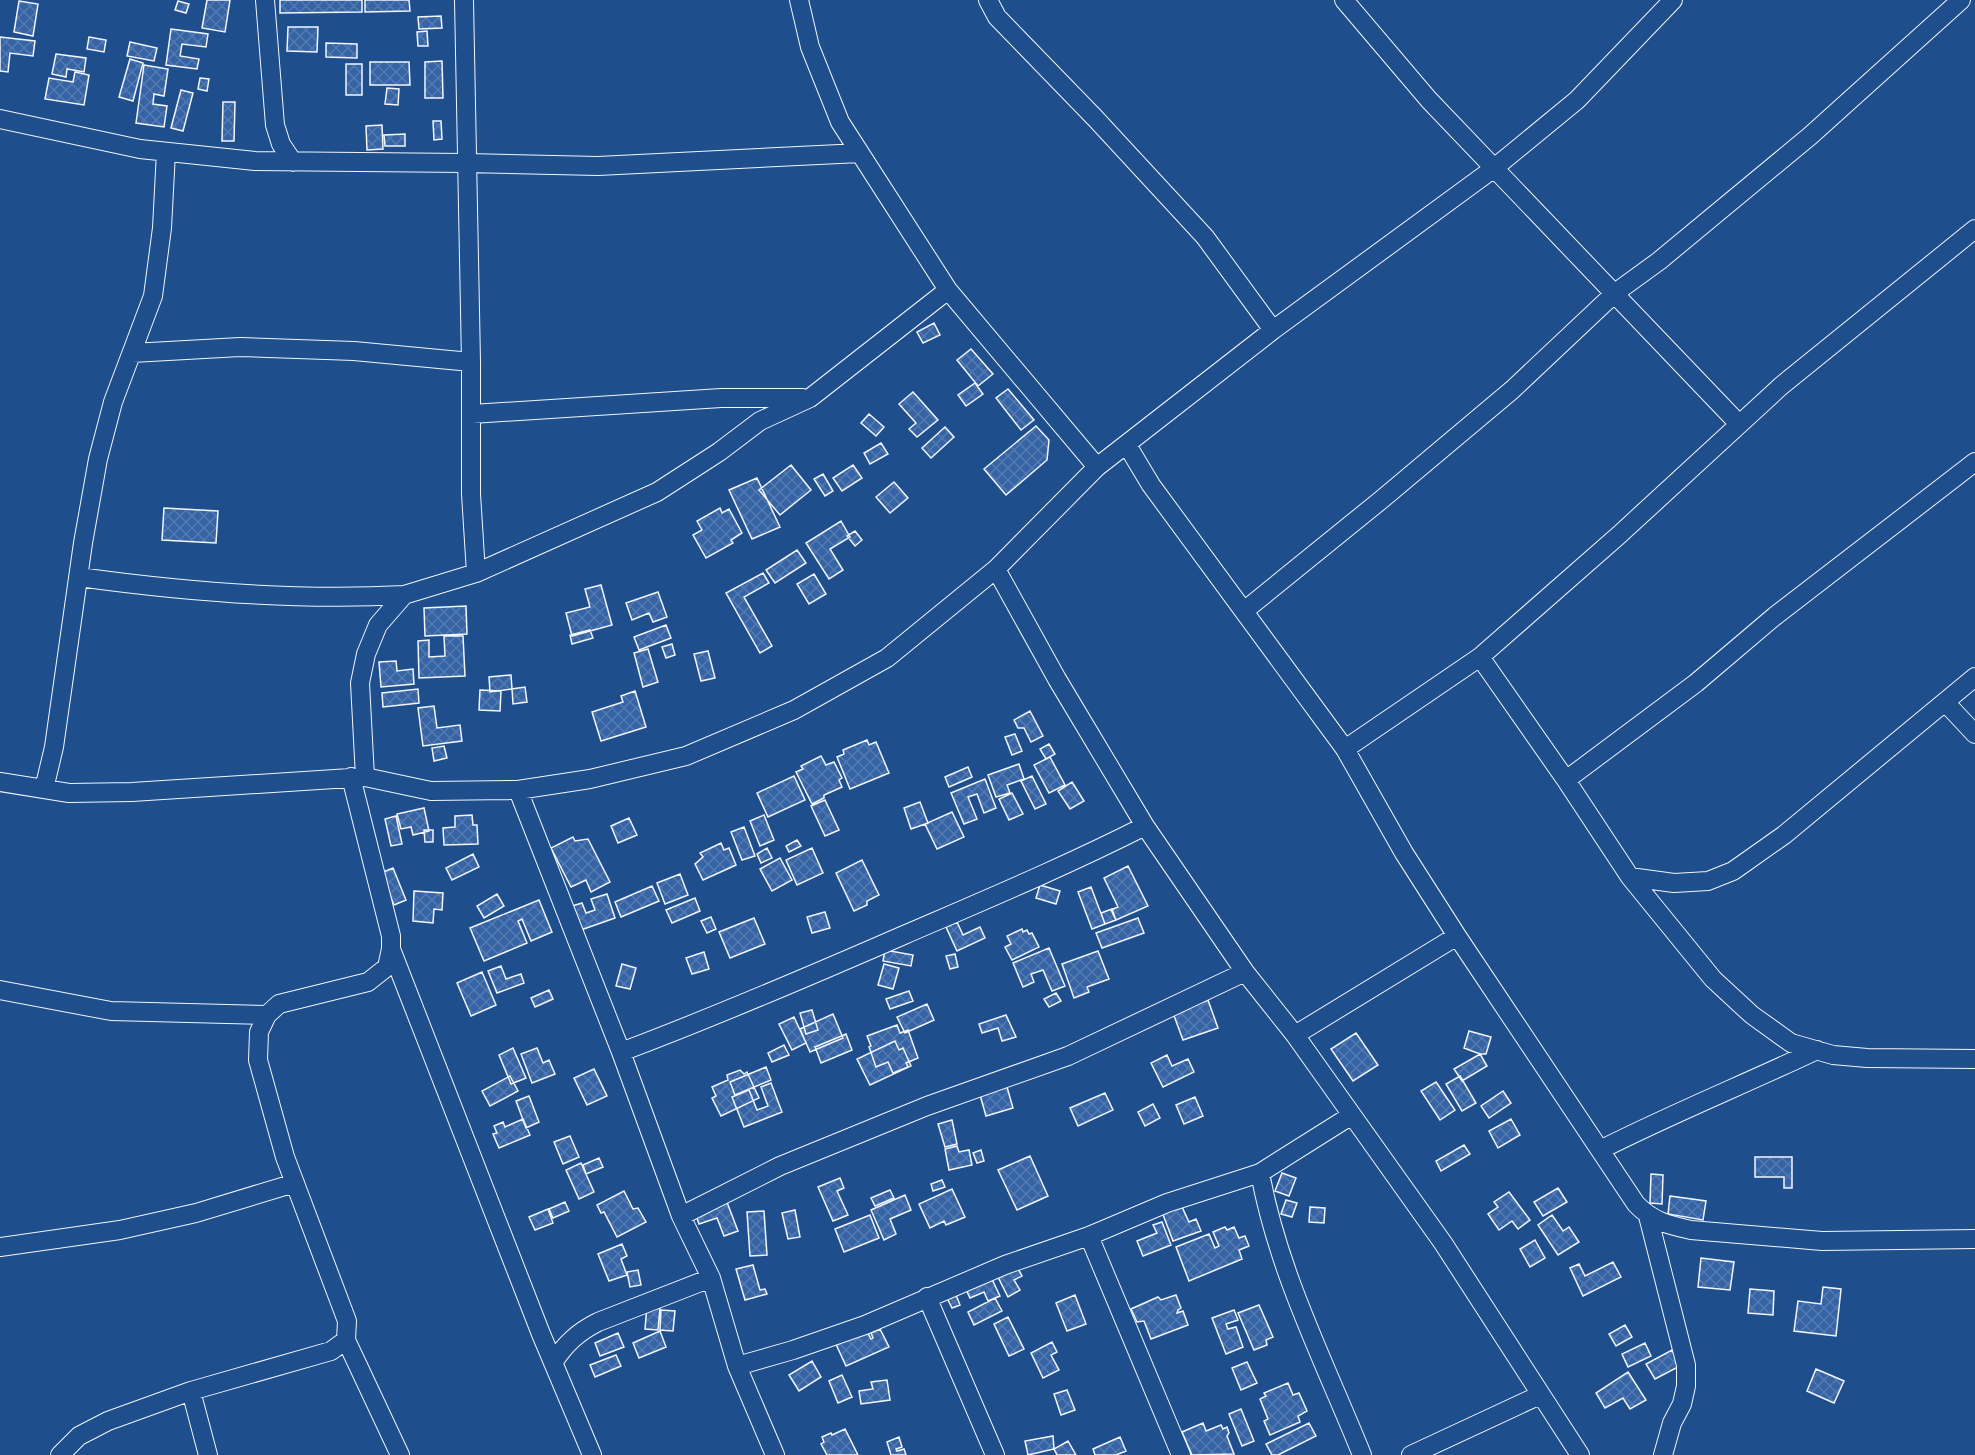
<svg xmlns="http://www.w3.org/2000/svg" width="1975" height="1455" font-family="'Noto Serif',serif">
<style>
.building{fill:url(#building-cross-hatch);stroke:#f2f6ff;stroke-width:1.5}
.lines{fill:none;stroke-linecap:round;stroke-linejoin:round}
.minor-casing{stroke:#f2f6ff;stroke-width:20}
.minor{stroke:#1f4e8c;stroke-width:18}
</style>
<defs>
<pattern id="building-cross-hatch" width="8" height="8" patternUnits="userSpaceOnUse" patternTransform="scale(1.5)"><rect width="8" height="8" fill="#3563a3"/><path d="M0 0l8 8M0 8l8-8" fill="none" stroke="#537ab1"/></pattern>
</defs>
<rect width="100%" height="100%" fill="#1f4e8c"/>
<path class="building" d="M207 0H230L225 32 202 28Z
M280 0H362V12L280 13Z
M365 0H409L410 11 365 12Z
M19 1 38 4 33 36 14 32Z
M178 1 189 4 186 13 175 10Z
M441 16 442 28 419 29 418 17Z
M288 27H318L317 52 287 51Z
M171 29 208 34 206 47 182 44 180 56 199 59 197 69 166 65Z
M427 31 428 46H418L417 32Z
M0 37 35 41 33 56 10 53 8 72 0 71Z
M89 37 106 40 104 52 87 49Z
M130 42 157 48 154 61 127 56Z
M326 43 357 44V58L326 57Z
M56 54 86 58 84 72 67 69 66 77 52 74Z
M130 59 143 63 133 101 119 97Z
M442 61 443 98H425V62Z
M370 62H409L410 85H370Z
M346 64H362V95H346Z
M144 65 168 69 164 96 154 94 153 104 167 106 164 127 136 123Z
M75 72 89 75 84 105 45 99 49 78 73 82Z
M200 78 209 79 207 91 198 89Z
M387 88 399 89 398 105 385 104Z
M181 90 193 93 183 131 171 128Z
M223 102H235L234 141H222Z
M433 121H441L442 139 434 140Z
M382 125 383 149 367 150 366 126Z
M405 134V146H385L384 135Z
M934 323 940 335 923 343 917 332Z
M971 349 993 374 978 386 957 360Z
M975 383 983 394 966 406 958 395Z
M1008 389 1034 420 1021 430 996 398Z
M913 392 938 420 917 437 909 429 916 423 899 404Z
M869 414 884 427 876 436 861 423Z
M1036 426 1049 440 1047 460 1006 495 984 469Z
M945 427 954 437 931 458 922 448Z
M881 443 888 454 870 464 864 453Z
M791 465 811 490 780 515 759 490Z
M853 465 862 478 842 491 833 478Z
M823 474 833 491 825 496 814 479Z
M757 478 780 527 752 539 729 490Z
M894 482 908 498 890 513 876 497Z
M164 508 218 511 216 543 162 540Z
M720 508 722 513 729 509 742 533 731 540 733 543 706 558 693 535 702 530 697 521Z
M841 521 850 537 830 549 843 570 829 579 806 543Z
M855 531 862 540 855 546 847 536Z
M797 550 806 563 775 583 766 570Z
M763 573 769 583 744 597 772 646 760 653 726 593Z
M814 574 826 594 809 604 797 584Z
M601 585 612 625 572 636 566 613 590 607 585 589Z
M658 592 667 617 653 622 649 613 632 620 626 603Z
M466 606 467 634 425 636 424 608Z
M666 625 671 638 639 650 634 637Z
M590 630 593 638 572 644 570 635Z
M444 636H463L465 676 419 678 418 641 429 640V657L445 656Z
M672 644 675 655 666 658 662 647Z
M648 649 658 682 643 687 634 653Z
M708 651 715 678 701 681 694 654Z
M396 661 397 671 413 669 414 684 381 687 379 662Z
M511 675 512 689 490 692 489 677Z
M525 687 527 702 513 704 512 689Z
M418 689 419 703 383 707 382 693Z
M480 690 501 691 500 711 479 710Z
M635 691 646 727 601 741 592 712 623 702 621 696Z
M434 706 437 728 460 725 462 741 423 746 418 708Z
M1030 711 1043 736 1031 742 1024 728H1018L1014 720Z
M1015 734 1022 751 1012 755 1005 737Z
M867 740 869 745 876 742 889 773 850 789 837 757 844 754 843 750Z
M1049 744 1055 754 1046 759 1040 749Z
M444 746 447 758 434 761 432 748Z
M821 756 826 765 834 762 842 778 839 780 842 787 824 795V798L812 804 796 772 803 769 801 766Z
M1050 757 1065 785 1049 793 1034 765Z
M1019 764 1024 779 1007 785 1010 793 996 797 988 775Z
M968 767 972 777 949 787 945 777Z
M794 776 805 800 768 817 757 793Z
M1032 776 1046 804 1035 809 1021 781Z
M985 779 996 808 984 813 977 794 968 797 977 819 964 824 951 793Z
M1072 782 1084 801 1070 809 1058 791Z
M1012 793 1023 814 1009 820 999 799Z
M825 800 839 830 825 836 811 806Z
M920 802 928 823 911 829 904 808Z
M424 808 429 831 413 835 411 827 401 829 397 814Z
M952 812 964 837 937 849 925 824Z
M472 815 473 825H477L478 844 444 845 443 828 455 827V816Z
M764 815 774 840 760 846 750 821Z
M396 816 402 844 391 846 385 819Z
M629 818 637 835 618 843 611 826Z
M744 827 755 856 742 860 731 832Z
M424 830H433V842H425Z
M573 837 575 841 588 839 610 882 591 892 586 880 571 887 551 848Z
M797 840 801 846 789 852 786 846Z
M721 843 724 850 729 848 736 865 703 880 695 864 703 857 700 853Z
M767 848 772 858 761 863 757 854Z
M812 848 823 873 797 885 786 860Z
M473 854 479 867 452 880 446 868Z
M780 858 792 880 772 891 760 869Z
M862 860 879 895 867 901V905L854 911 836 873Z
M1128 866 1148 906 1116 920 1111 910 1118 907 1104 878Z
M393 868 406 900 394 905 381 873Z
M680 874 688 895 665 904 657 883Z
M1040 885 1060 891 1056 904 1036 898Z
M652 886 659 901 621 917 615 902Z
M1091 887 1105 924 1092 929 1078 892Z
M414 891 443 893 442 910 434 909 433 923 413 921Z
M497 894 504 906 484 918 477 906Z
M607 894 615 918 578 931 569 907 582 903 586 913 595 910 591 899Z
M695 898 700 911 672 923 666 910Z
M539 900 552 932 531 941 522 919 518 921 527 943 484 961 470 928Z
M1112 909 1116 920 1105 924 1101 913Z
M825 912 830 928 812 933 807 917Z
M711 917 716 929 707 933 701 921Z
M754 918 765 944 730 958 719 932Z
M1138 918 1144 933 1102 948 1096 933Z
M957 922 963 935 980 927 985 938 957 951 946 927Z
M1022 929 1023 932 1027 930 1029 934 1032 933 1039 947 1012 960 1005 947 1011 944 1007 936Z
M1049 948 1065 986 1052 991 1043 970 1031 974 1034 982 1023 987 1013 963Z
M885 950 913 955 911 966 883 961Z
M1098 951 1109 979 1087 987 1089 992 1074 998 1062 964Z
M704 952 709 969 692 974 686 958Z
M955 954 958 967 950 969 946 956Z
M622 964 636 968 630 989 616 986Z
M884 964 899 968 893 989 878 985Z
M501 966 506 979 521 974 524 983 497 993 488 971Z
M482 972 496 1005 471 1016 457 983Z
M549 990 553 999 535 1007 531 998Z
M909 991 913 1001 890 1009 886 999Z
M1056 993 1061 1001 1049 1007 1044 999Z
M1208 1000 1218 1028 1183 1040 1173 1013Z
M927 1004 934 1020 905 1033 897 1017Z
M812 1010 818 1030 806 1034 800 1013Z
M833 1014 843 1038 810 1052 800 1029Z
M1006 1015 1016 1037 1002 1041 998 1028 982 1033 979 1024Z
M794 1017 806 1043 792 1050 779 1024Z
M897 1025 900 1033 908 1030 918 1058 906 1063 908 1067 893 1073 888 1062 876 1067 869 1047 871 1046 867 1036Z
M1469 1031 1491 1037 1486 1054H1480L1464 1048Z
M1356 1033 1378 1065 1353 1081 1331 1049Z
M846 1034 852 1050 821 1063 815 1047Z
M895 1041 899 1050 903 1048 911 1066 870 1085 857 1059Z
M784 1045 789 1055 772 1062 768 1053Z
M513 1048 526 1078 511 1084 499 1055Z
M537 1048 543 1063 549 1060 555 1074 532 1083 521 1054Z
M1480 1054 1487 1066 1462 1081 1454 1069Z
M1167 1055 1172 1066 1188 1059 1194 1072 1163 1087 1151 1063Z
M766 1067 771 1080 735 1095 730 1082Z
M594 1069 607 1096 587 1105 574 1078Z
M740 1070 744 1074 747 1072 759 1098 721 1116 712 1098 716 1096 712 1087 728 1080 727 1075Z
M510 1076 518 1091 490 1106 482 1091Z
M1460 1076 1476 1103 1462 1111 1446 1084Z
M1436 1082 1455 1110 1440 1120 1421 1091Z
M771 1083 782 1112 744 1127 732 1097 749 1090 757 1110 768 1106 761 1087Z
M1007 1087 1013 1108 986 1116 980 1095Z
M1503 1091 1511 1103 1489 1118 1481 1106Z
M1105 1093 1113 1110 1078 1126 1070 1108Z
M529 1096 539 1122 526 1128 516 1101Z
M1195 1097 1203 1116 1184 1124 1176 1105Z
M1153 1104 1160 1118 1145 1126 1138 1112Z
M523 1119 530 1135 499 1148 493 1134 497 1133 494 1126 503 1122 505 1127Z
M1511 1119 1520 1135 1498 1148 1489 1131Z
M952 1120 957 1144 945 1147 938 1124Z
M570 1136 579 1157 563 1164 554 1142Z
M1464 1145 1470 1154 1441 1171 1436 1161Z
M957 1146 959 1152 969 1150 972 1165 949 1170 945 1149Z
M981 1150 984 1161 977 1163 973 1153Z
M1030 1156 1048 1196 1017 1210 998 1170Z
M1755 1157H1792V1188H1784V1177H1755Z
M599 1158 603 1167 586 1174 583 1165Z
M581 1163 594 1192 579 1199 566 1170Z
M1282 1173 1296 1178 1289 1196 1275 1191Z
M1651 1174 1663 1175 1662 1204 1650 1203Z
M840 1178 844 1188 837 1191 848 1215 833 1221 818 1187Z
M942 1180 945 1187 933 1191 931 1184Z
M1558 1188 1567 1202 1543 1216 1534 1202Z
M952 1189 965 1217 946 1225 944 1221 930 1228 919 1204Z
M890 1190 894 1198 875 1206 871 1198Z
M624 1191 633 1209 638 1208 646 1222 617 1237 604 1212 601 1213 597 1205Z
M1509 1192 1530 1220 1518 1229 1512 1221 1499 1230 1488 1214 1498 1207 1494 1202Z
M905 1195 911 1210 890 1219 896 1234 884 1240 871 1210Z
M1670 1196 1706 1201 1703 1220 1668 1214Z
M725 1197 738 1231 724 1236 717 1218 699 1224 694 1209Z
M1286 1200 1297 1203 1292 1217 1281 1214Z
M565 1202 569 1211 553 1218 549 1209Z
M1159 1204 1182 1207 1189 1222 1196 1219 1201 1231 1173 1241Z
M1310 1207 1325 1208 1324 1223 1309 1222Z
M548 1209 553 1223 535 1230 529 1217Z
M795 1210 800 1237 788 1239 782 1213Z
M764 1211 767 1255 750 1256 747 1212Z
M870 1215 879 1238 844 1252 835 1229Z
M1552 1215 1563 1231 1569 1227 1579 1242 1558 1255 1538 1225Z
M1162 1222 1171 1245 1143 1256 1137 1241 1157 1233 1153 1225Z
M1225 1227 1227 1230 1234 1227 1239 1238 1245 1236 1249 1246 1239 1250 1242 1259 1189 1281 1176 1247 1209 1234 1215 1248 1219 1246 1213 1232Z
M1535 1240 1545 1258 1530 1267 1520 1249Z
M622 1244 627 1256 621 1259 627 1275 609 1281 598 1254Z
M1701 1258 1734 1262 1730 1290 1698 1287Z
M1613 1262 1621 1277 1583 1296 1570 1268 1579 1264 1585 1276Z
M1015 1263 1022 1276 1014 1280 1020 1290 1008 1297 996 1273Z
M753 1265 760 1290 765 1289 767 1294 745 1300 736 1269Z
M638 1270 641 1285 630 1287 627 1272Z
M989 1273 1000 1296 988 1301 984 1292 970 1298 964 1285Z
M1823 1287 1841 1289 1836 1336 1794 1331 1798 1301 1821 1304Z
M1750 1289 1774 1291 1773 1315 1748 1313Z
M956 1295 960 1305 952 1308 947 1298Z
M1075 1295 1086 1324 1067 1331 1056 1303Z
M1176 1295 1181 1308 1178 1310 1177 1313 1183 1311 1188 1325 1151 1339 1144 1321 1137 1322 1131 1309 1158 1297 1161 1300Z
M995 1298 1002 1311 974 1325 968 1312Z
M1259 1305 1273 1337 1266 1340 1267 1345 1254 1350 1238 1313Z
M647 1306 660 1307 658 1330 645 1329Z
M661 1310 675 1311 673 1331 660 1330Z
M1234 1310 1238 1320 1226 1324 1228 1329 1236 1327 1243 1347 1226 1354 1212 1318Z
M1008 1317 1024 1349 1009 1356 994 1324Z
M1625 1325 1632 1337 1616 1346 1609 1334Z
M866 1329 871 1339 873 1338 871 1333 880 1329 889 1347 846 1366 834 1340Z
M660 1331 666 1347 639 1358 633 1343Z
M618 1333 624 1347 600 1356 595 1343Z
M1052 1342 1057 1352 1051 1355 1059 1370 1043 1378 1031 1353Z
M1645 1343 1651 1356 1628 1367 1622 1354Z
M1672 1350 1680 1366 1655 1379 1646 1364Z
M616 1355 621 1366 595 1377 590 1365Z
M812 1361 821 1377 799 1391 789 1375Z
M1247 1362 1257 1383 1241 1390 1232 1368Z
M1816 1369 1844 1381 1834 1403 1807 1391Z
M1628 1372 1646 1400 1630 1409 1623 1398 1605 1408 1596 1393Z
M842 1375 852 1397 838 1403 829 1381Z
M887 1380 890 1400 861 1404 859 1391 873 1389 871 1382Z
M1288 1383 1293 1395 1299 1393 1307 1411 1298 1416 1300 1422 1270 1435 1264 1421 1268 1419 1260 1399 1266 1396 1264 1393Z
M1067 1390 1075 1410 1061 1415 1054 1394Z
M1241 1409 1254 1441 1242 1446 1229 1414Z
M1203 1423 1206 1431 1221 1425 1223 1429 1227 1427 1229 1433 1227 1436 1234 1454 1192 1455 1182 1432Z
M1309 1423 1316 1436 1278 1455H1272L1266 1444Z
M845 1429 858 1455H827L821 1444 824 1442 822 1437 831 1433 832 1435Z
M1053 1436 1054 1449 1028 1455 1025 1441Z
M899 1437 902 1447 896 1449 897 1451 904 1449 906 1455H891L887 1442Z
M1120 1437 1126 1451 1116 1455H1095L1093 1449Z
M1068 1441 1076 1455H1057L1054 1449Z"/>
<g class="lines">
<g class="minor-casing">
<path id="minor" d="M265 0 275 125 281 144 293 162
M464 0 471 362V494L476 573
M799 0 810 47 840 122 948 290 1097 467
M988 0 997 17 1095 118 1205 237 1273 330
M1344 0 1429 100 1739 424
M0 119 140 149 255 161 466 163 598 166 860 153
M132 353 240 347 354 351 471 362
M472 414 721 398H803
M1127 445 1151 485 1345 749 1404 853 1457 936 1636 1204C1652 1221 1668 1225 1691 1230L1822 1241 1975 1239
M996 569 1057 679 1145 826 1245 972 1295 1035 1443 1243 1580 1455
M79 577C187 592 295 601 404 595
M1244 611 1381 500 1512 390 1615 293 1659 261 1810 136 1961 0
M1480 657 1566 780 1630 877 1713 979 1752 1015 1791 1043 1833 1055 1867 1058 1975 1059
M1945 702 1975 734
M1345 749 1480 657 1619 535 1781 386 1975 229
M365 777 360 683 366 654 378 625 404 595 476 573 657 492 719 452 760 421 810 398 948 290
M1566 780 1696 683 1775 616 1975 462
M0 782 69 793 132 792 365 777 431 791 518 790 590 779 686 756 794 710 887 658 996 569 1097 467 1273 330 1493 169 1577 100 1673 0
M44 789 54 747 83 543 98 459 113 402 153 296 162 228 166 152
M518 790 621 1052 681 1216 711 1278 737 1366 775 1455
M1630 877 1674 883 1708 881 1733 871 1784 835 1975 677
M391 949 541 1334 592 1455
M0 990 111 1011 267 1015
M1295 1035 1457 936
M621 1052C717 1016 810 976 904 935 985 900 1066 866 1145 826
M1600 1150C1671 1114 1745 1084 1817 1050
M1260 1173C1278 1272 1325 1363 1362 1455
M681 1216 780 1166 927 1106 1068 1056 1245 972
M1648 1216 1686 1365V1386L1682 1404 1672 1423 1663 1455
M1089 1236 1181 1455
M0 1247 120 1230 196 1213 295 1183
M927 1297 995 1455
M346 1340 400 1455
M553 1363C565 1344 578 1332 598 1322L711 1278
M737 1366 793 1350 865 1325 1005 1265 1089 1236 1167 1203 1260 1173 1352 1115
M191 1391 208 1455
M60 1455 79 1436 108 1421 191 1391 331 1351 346 1340 347 1321 285 1157 258 1060 259 1032 267 1015 279 1004 368 982 387 967 391 949V936L351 777
M1411 1455 1540 1395"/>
</g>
<use href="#minor" class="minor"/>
</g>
</svg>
